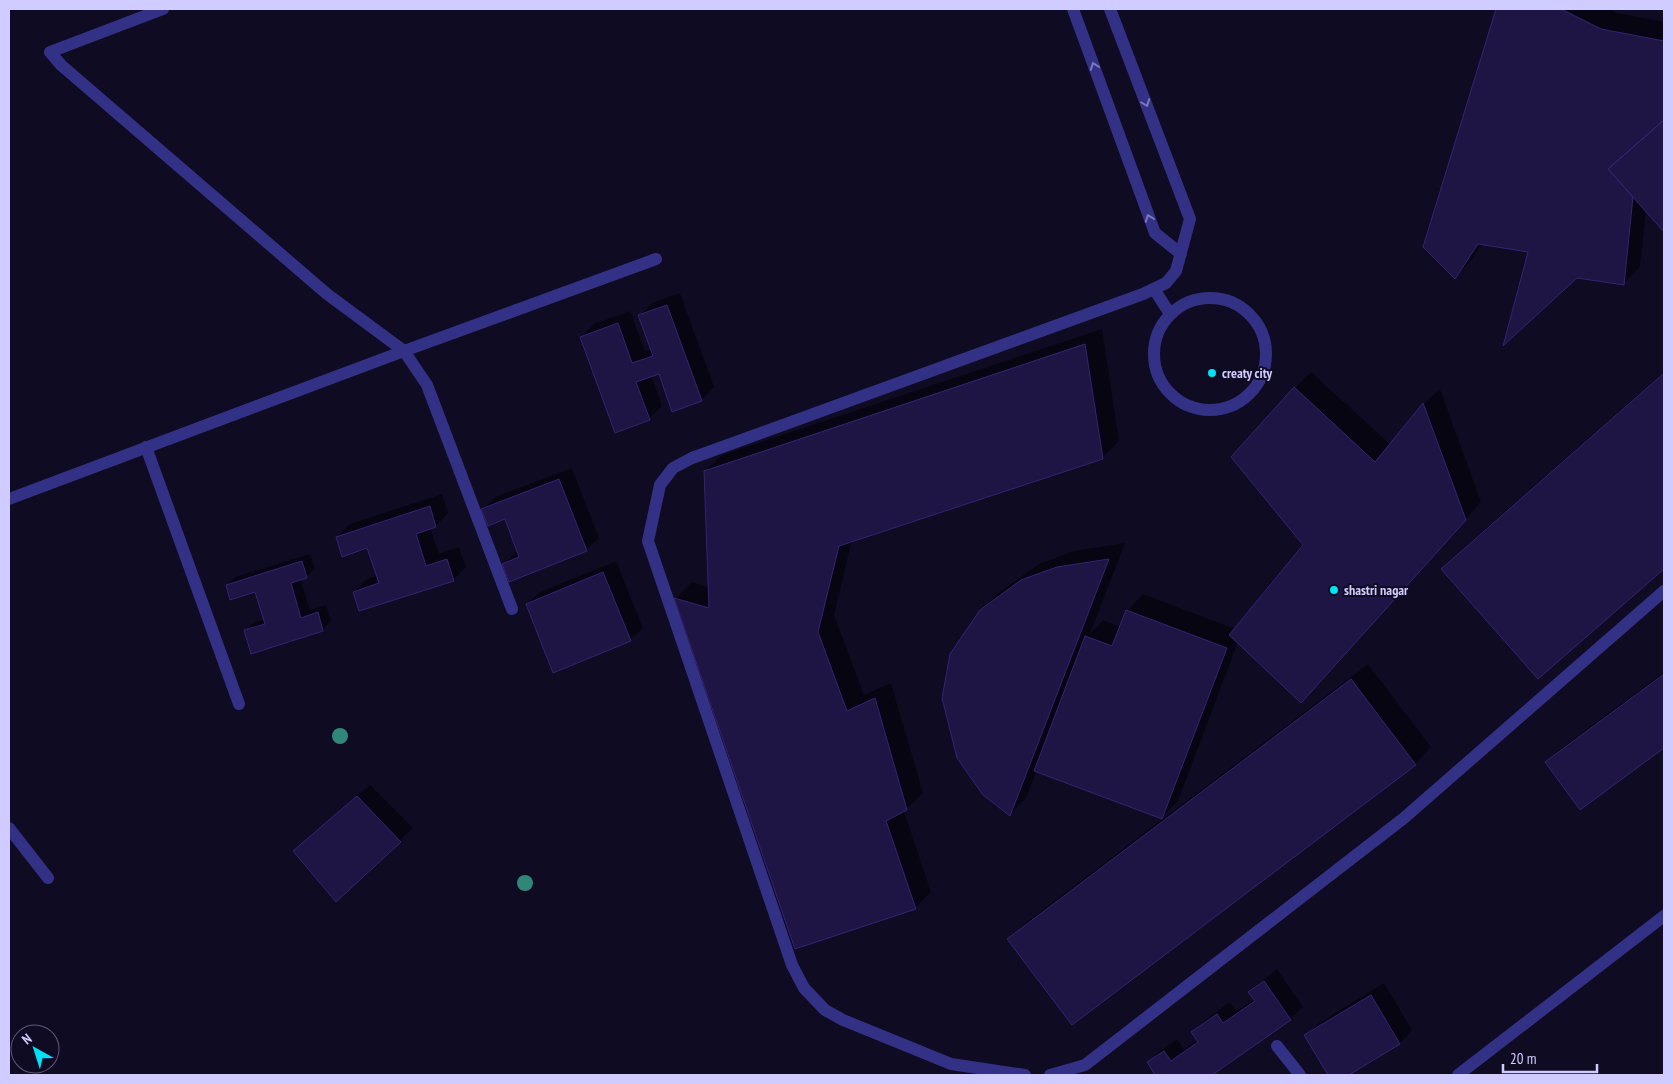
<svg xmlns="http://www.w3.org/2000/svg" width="1673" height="1084" font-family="'PT Sans Narrow',sans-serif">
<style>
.shadow{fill:#0007}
.building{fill:#1e1545;stroke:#332473}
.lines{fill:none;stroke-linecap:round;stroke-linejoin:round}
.lane{stroke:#333186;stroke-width:12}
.street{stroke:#333186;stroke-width:12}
.tree{fill:#308679}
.oneway{stroke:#7a77bc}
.poi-dot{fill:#00e1f7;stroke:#0f0b22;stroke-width:2}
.labels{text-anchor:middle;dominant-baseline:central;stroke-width:4;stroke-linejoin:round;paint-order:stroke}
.poi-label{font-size:14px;font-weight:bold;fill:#d1ccff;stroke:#0f0b22;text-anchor:start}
</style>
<rect width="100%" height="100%" fill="#0f0b22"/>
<path class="shadow" d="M1497 9H1609L1617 13 1664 22V230L1646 210 1640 267 1623 284 1530 251 1483 243 1471 261 1455 277 1425 247Z
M680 293 714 387 702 400 673 410 659 372 651 375 662 406 649 419 581 337 594 324 630 311 645 351 651 349 640 316 652 303Z
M1102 329 1119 441 1102 458 852 540 834 615 864 695 891 683 923 793 904 811 931 892 915 908 675 599 692 582 710 588 705 471 722 455Z
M1311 372 1391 445 1424 404 1440 389 1481 502 1317 685 1238 642 1178 801 1161 818 1037 771 1026 798 1010 814 981 610 998 593 1039 564 1074 551 1125 543 1090 634 1103 620 1121 627 1127 611 1143 594 1235 629 1304 545 1295 388Z
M1664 372V567L1538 677 1443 569 1459 552Z
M572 468 599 538 586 550 504 564 518 551 505 518 483 510 495 497Z
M442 494 448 513 436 526 430 528 439 554 459 547 466 567 453 580 354 592 367 579 378 576 368 547 337 537 350 524Z
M310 554 315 568 306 577 300 578 310 610 326 605 331 621 322 630 246 631 254 622 265 619 256 591 227 585 235 577Z
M616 561 643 628 630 640 527 604 540 592Z
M1368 664 1431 747 1415 764 1009 939 1025 923Z
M1664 672V747L1580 808 1547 762 1559 750Z
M370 785 413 828 336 900 307 839Z
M1277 969 1303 1007 1290 1019 1210 1075H1157L1148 1063 1161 1050 1177 1039 1184 1049 1197 1040 1192 1032 1205 1020 1230 1002 1236 1011 1255 999 1250 992 1263 980Z
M1384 983 1412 1030 1400 1043 1347 1075H1330L1306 1035 1319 1023Z"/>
<path class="building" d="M1496 9H1561L1601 29 1664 41V120L1608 169 1633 197 1624 285 1577 278 1503 346 1528 252 1478 244 1455 279 1423 247Z
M1664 120V232L1608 169Z
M667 305 702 401 672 412 659 374 636 382 650 420 615 433 580 337 618 323 632 363 653 356 638 315Z
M1085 344 1103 459 839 546 818 632 847 711 875 698 907 810 886 821 916 909 795 949 674 598 709 608 704 471Z
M1664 373V569L1538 679 1441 569Z
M1294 387 1375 462 1423 403 1466 520 1301 703 1229 635 1303 545 1231 457Z
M559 479 587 551 509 582 502 564 519 557 505 519 488 526 481 509Z
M430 506 436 527 416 534 426 566 447 559 454 581 359 611 353 592 379 583 367 548 342 557 336 537Z
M1109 559 1010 816 983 795 957 758 942 698 950 654 980 610 1021 580 1057 567Z
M302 561 307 578 291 583 301 618 318 612 323 631 251 654 244 630 265 624 255 592 230 600 226 585Z
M603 572 631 641 553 673 526 604Z
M1126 610 1227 648 1162 819 1034 771 1085 636 1112 646Z
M1664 674V748L1580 810 1545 762Z
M1351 679 1416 765 1072 1025 1007 939Z
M357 796 401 842 336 902 293 851Z
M1264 981 1291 1020 1212 1075H1155L1147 1062 1164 1051 1171 1061 1198 1042 1191 1032 1217 1014 1223 1023 1255 1001 1248 992Z
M1371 995 1400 1044 1349 1075H1328L1304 1035Z"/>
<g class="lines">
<path class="lane" d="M163 9 50 52 61 65 327 294 404 351 427 385 512 609
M1073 9 1155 233 1181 254
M1154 289 1170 314
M1154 354a56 56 0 1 1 112 0a56 56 0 1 1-112 0Z
M146 447 239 704
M9 499 404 351 656 259
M9 828 48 878
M1277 1046 1300 1075
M1025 1075 951 1064 843 1020 825 1010 804 988 792 965 648 541 660 485 673 468 692 458 1143 294 1166 283 1176 271 1190 219 1110 9
M1050 1075 1085 1065 1404 818 1664 591"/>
<path class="street" d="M1458 1075 1664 916"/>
</g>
<g class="tree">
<circle cx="340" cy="736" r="8"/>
<circle cx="525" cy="883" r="8"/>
</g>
<defs><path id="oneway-chevron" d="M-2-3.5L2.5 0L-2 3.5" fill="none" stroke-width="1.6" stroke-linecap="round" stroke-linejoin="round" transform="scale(1.25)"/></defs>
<g class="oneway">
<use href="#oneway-chevron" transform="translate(1094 66) rotate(-110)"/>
<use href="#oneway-chevron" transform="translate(1146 103) rotate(69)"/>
<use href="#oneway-chevron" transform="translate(1149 218) rotate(-110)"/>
</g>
<g class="poi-dot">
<circle cx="1212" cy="373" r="5"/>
<circle cx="1334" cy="590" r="5"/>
</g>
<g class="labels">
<g class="poi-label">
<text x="1222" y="373">creaty city</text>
<text x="1344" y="590">shastri nagar</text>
</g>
</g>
<rect width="1673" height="1084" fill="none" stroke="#d1ccff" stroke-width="20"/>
<g transform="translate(35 1049) rotate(321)"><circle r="24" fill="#0f0b22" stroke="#5d587a"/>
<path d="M0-4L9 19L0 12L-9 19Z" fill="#00e1f7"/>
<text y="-8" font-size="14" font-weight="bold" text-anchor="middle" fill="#d1ccff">N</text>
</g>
<path d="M1503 1064v8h94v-8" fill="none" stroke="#d1ccff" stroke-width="2.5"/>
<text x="1510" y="1064" font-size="15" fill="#d1ccff" stroke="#0f0b22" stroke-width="4" paint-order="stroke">20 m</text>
</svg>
